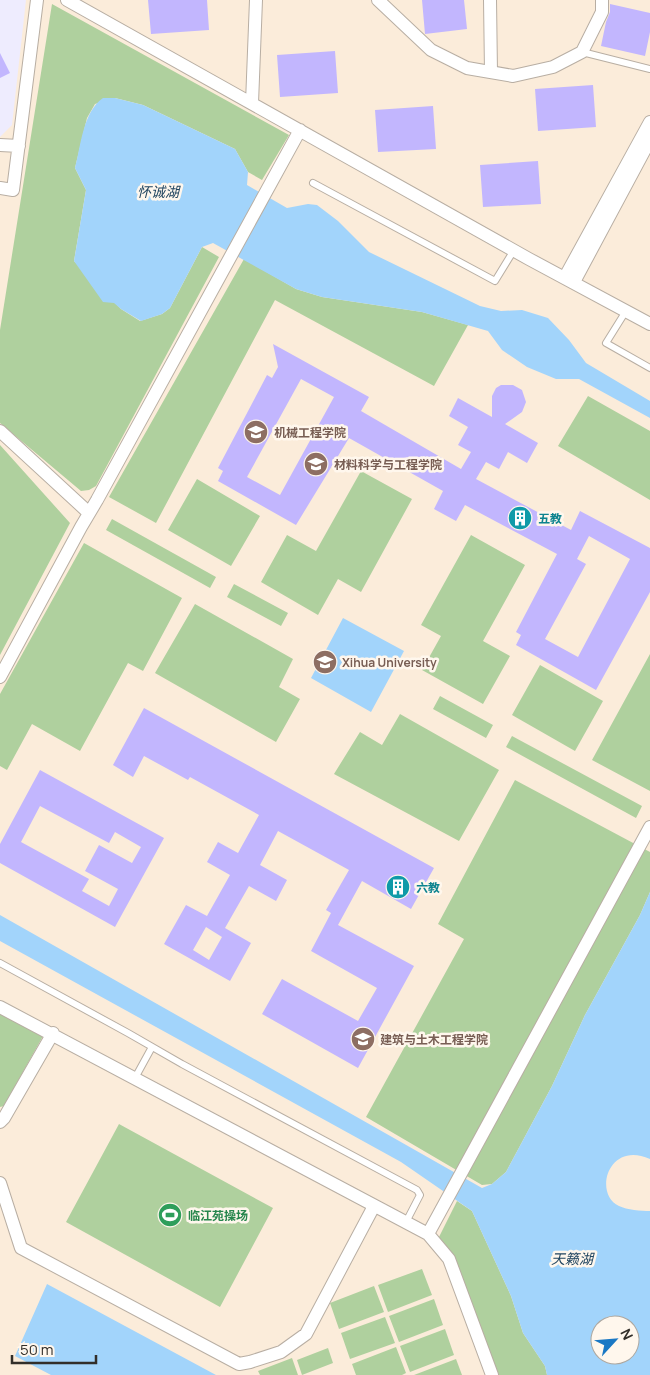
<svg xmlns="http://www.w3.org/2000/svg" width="650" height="1375" font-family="Manrope,'Noto Sans SC',sans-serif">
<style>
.built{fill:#fbecda;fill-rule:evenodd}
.medical{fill:#eeecfe}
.green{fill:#afd09e}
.water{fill:#a2d4fb;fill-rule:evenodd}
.building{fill:#c2b6fe;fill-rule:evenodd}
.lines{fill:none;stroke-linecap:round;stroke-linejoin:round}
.service-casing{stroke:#b8aea3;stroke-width:8}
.minor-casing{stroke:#b8aea3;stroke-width:14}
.service{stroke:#fff;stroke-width:6}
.minor{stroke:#fff;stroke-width:12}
.labels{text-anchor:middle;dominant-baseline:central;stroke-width:5;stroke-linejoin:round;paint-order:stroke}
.education-label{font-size:12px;font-weight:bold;fill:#785e54;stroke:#fff7ed;text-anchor:start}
.culture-label{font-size:12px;font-weight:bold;fill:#0d838f;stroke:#fff7ed;text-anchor:start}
.leisure-label{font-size:12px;font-weight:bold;fill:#27864d;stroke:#fff7ed;text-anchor:start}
.water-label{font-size:14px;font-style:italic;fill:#214560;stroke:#fff7ed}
</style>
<rect width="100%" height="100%" fill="#fff7ed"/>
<path class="built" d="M0 0H650V1375H0ZM600 1325H630V1355H600Z"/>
<path class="medical" d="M0 0H26L12 125 0 137Z"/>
<path class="green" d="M52 4 289 135 262 180 248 172 235 149 143 105 115 98 95 104 87 118 75 168 86 190 74 261 121 309 140 321 162 314 170 308 202 247 219 257 96 486 89 490 81 491 0 423V330Z
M244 259 296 289 322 297 422 312 468 325 434 386 275 300 156 523 109 497Z
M588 396 650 431V500L558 446Z
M0 445 70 523 0 655Z
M361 471 412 499 361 592 338 579 318 615 261 582 287 535 316 551Z
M197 479 260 516 231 566 168 530Z
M112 519 216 577 210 588 106 530Z
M471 535 525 565 483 641 510 656 483 704 422 670 441 636 421 625Z
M84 543 182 598 143 671 128 663 80 751 32 724 7 770 0 766V694Z
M234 584 288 613 281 626 227 597Z
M195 604 293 659 279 687 300 699 276 742 155 673Z
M650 654V791L592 760Z
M540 665 603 701 575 751 512 715Z
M440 696 493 725 486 738 433 709Z
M400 714 499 770 459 841 334 774 360 732 382 745Z
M512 736 642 806 636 818 506 747Z
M515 780 650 852V892L640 915 585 1015 552 1086 506 1172 492 1184 482 1185 366 1117 464 939 438 924Z
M0 1012 43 1036 4 1106 0 1107Z
M119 1124 273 1208 220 1307 66 1222Z
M457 1201 472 1211 511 1296 523 1333 545 1366 547 1375H497L455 1257 439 1237Z
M422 1269 432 1295 388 1312 378 1285Z
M374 1286 384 1312 339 1329 330 1303Z
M434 1299 443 1325 399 1342 389 1316Z
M385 1317 395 1343 350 1359 341 1333Z
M445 1329 454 1355 410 1372 400 1346Z
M396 1347 406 1373 402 1375H356L352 1364Z
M328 1348 333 1363 302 1375 297 1360Z
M292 1358 298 1375H260L258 1371Z
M456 1359 462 1375H414Z"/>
<path class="water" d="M103 98H115L143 105 235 149 248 172 247 185 287 208 308 204 317 205 338 221 369 252 480 306 501 311 522 310 548 318 569 340 586 363 650 401V418L579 379H556L527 367 502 350 488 331 422 312 322 297 296 289 213 243 202 247 170 308 162 314 141 321 121 309 114 303 103 302 74 261 86 190 75 168C81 145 83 112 103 98Z
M343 618 404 651 371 712 311 678Z
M650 892V1159C608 1140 593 1194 619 1206 627 1210 641 1211 650 1211V1375H547L545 1366 523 1333 511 1296 472 1211 401 1162 0 941V915L482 1188 492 1184 506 1172 552 1086 585 1015 640 915ZM600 1325H630V1355H600Z
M47 1284 216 1375H51L15 1356Z"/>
<path class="building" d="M148 0H207L209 30 151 34Z
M422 0H464L467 29 425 34Z
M610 4 650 13V32L645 56 601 46 606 22 610 12Z
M335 51 338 93 280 97 277 55Z
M0 53 10 73 0 78Z
M593 85 596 127 538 131 535 89Z
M433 106 436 149 378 152 375 110Z
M538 161 541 204 483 207 480 165Z
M273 344 369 397 361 411 461 469 471 452 458 445 468 427 449 416 458 398 492 417V396L496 388 501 385H513L522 390 526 402 522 412 505 424 538 443 527 463 508 452 499 469 486 462 476 479 571 530 580 511 650 548V592L596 690 516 645 521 635 516 632 557 554 465 505 456 521 434 509 443 491 349 438 296 525 218 481 223 471 218 468 267 375 272 378 278 367ZM301 379 334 397 280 495 247 477ZM589 536 630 559 578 657 545 639 586 564 577 559Z
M144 708 434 868 411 909 362 881 338 925 414 966 358 1068 262 1014 282 979 358 1021 377 988 311 951 331 913 326 910 349 870 278 831 260 865 287 880 276 901 249 886 225 928 251 943 230 981 164 944 186 905 207 916 230 875 207 862 218 842 238 853 259 815 190 777 188 780 144 756 133 777 113 765ZM206 927 222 937 209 960 193 950Z
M40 770 164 838 115 927 0 863V844ZM40 806 109 843 115 832 141 847 132 863 99 845 85 871 118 889 109 906 82 891 89 879 21 842Z"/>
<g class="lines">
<g class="service-casing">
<path id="service" d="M582 52 650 69
M313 183 495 281 514 250
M626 311 606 343 650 368
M0 963 128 1033 182 1064 417 1190 420 1195 406 1222
M135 1078 152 1047"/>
</g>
<g class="minor-casing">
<path id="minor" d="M67 0 529 259 650 324
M378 0 431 50 467 68 513 76 553 67 582 52 602 12V0
M490 0 491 72
M252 103 256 0
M0 145 19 146
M0 188 13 190 37 0
M565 277 650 122
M574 282 650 140
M0 431 89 513
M0 677 81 527 97 500 300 130
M0 1007 428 1234 449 1259 492 1375
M0 1122 4 1118 53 1033
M0 1183 21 1248 239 1364 250 1362 281 1352 306 1334 374 1206
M428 1234 650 827"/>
</g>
<use href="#service" class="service"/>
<use href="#minor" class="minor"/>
</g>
<defs>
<g id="university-disc" transform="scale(1.25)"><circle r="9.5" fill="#8d6e63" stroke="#fff7ed"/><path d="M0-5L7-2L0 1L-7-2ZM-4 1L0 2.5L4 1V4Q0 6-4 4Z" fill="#fff"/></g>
<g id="building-disc" transform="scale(1.25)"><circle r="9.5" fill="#0f9aa8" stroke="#fff7ed"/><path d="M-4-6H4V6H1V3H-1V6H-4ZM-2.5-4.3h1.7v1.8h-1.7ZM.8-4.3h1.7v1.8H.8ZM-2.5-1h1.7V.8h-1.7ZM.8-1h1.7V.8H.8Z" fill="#fff"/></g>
<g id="stadium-disc" transform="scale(1.25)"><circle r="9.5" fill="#2e9e5b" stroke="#fff7ed"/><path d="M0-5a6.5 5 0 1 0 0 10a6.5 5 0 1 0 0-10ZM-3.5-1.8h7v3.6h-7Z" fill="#fff"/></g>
</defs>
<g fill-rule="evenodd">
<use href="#university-disc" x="256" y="432"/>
<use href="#university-disc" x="316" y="464"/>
<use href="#building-disc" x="520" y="518"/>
<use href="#university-disc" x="325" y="662"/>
<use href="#building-disc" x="398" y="887"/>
<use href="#university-disc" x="363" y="1039"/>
<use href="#stadium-disc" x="170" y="1215"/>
</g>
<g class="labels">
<g class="education-label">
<text x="274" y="432">机械工程学院</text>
<text x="334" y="464">材料科学与工程学院</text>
<text x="342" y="662">Xihua University</text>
<text x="380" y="1039">建筑与土木工程学院</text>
</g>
<g class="culture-label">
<text x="538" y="518">五教</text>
<text x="416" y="887">六教</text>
</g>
<g class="leisure-label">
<text x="188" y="1215">临江苑操场</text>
</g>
<g class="water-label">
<text x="158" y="191">怀诚湖</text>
<text x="572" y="1258">天籁湖</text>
</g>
</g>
<g transform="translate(615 1340) rotate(64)"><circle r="24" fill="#fff7ed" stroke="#ada79f"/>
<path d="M0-4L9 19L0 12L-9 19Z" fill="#1a78c4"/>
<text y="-8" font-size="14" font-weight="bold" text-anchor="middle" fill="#322e29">N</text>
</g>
<path d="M12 1355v8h84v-8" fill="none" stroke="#322e29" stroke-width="2.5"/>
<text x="20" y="1355" font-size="15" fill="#322e29" stroke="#fff7ed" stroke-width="4" paint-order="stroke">50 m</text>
</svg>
